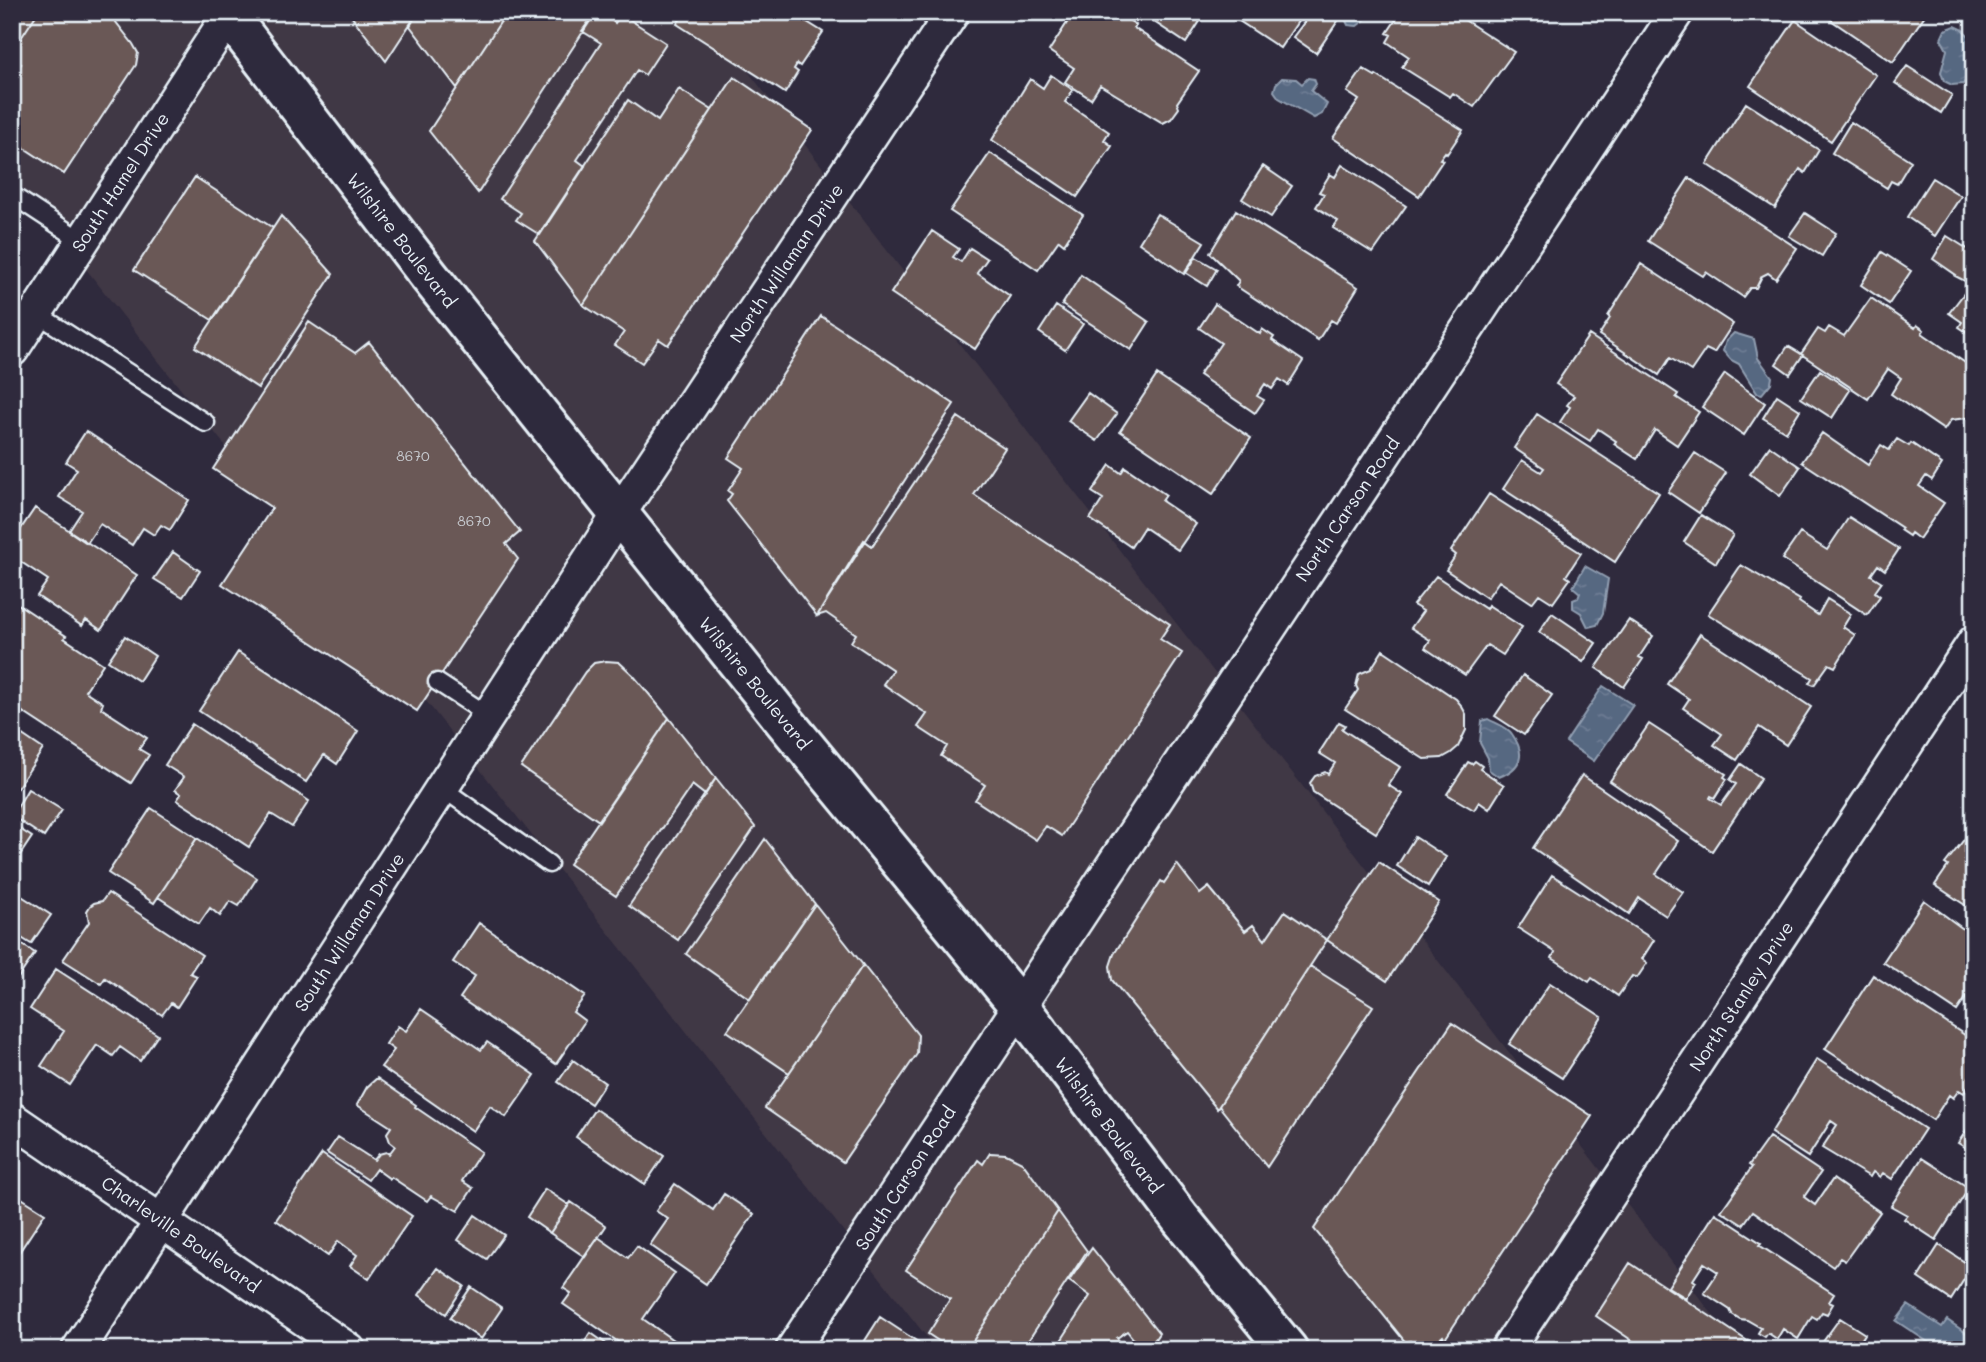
<svg xmlns="http://www.w3.org/2000/svg" width="1986" height="1362" font-family="Mali,sans-serif">
<style>
.built{fill:#413845}
.water{fill:url(#water-ripples);stroke:#909eb1;stroke-width:2}
.building{fill:#6a5957;stroke:#e8f1f8;stroke-width:2}
.lines{fill:none;stroke-linecap:round;stroke-linejoin:round}
.lane-casing{stroke:#e8f1f8;stroke-width:21}
.street-casing{stroke:#e8f1f8;stroke-width:37}
.primary-casing{stroke:#e8f1f8;stroke-width:44}
.lane{stroke:#2f2a3d;stroke-width:16}
.street{stroke:#2f2a3d;stroke-width:32}
.primary{stroke:#2f2a3d;stroke-width:38}
.labels{text-anchor:middle;dominant-baseline:central;stroke-width:5;stroke-linejoin:round;paint-order:stroke}
.number-label{font-size:14px;fill:#c8cbd0}
.street-label{font-size:18px;fill:#e8f1f8;stroke:#2f2a3d}
</style>
<defs>
<pattern id="water-ripples" width="26" height="14" patternUnits="userSpaceOnUse" patternTransform="scale(1.75)"><rect width="26" height="14" fill="#566781"/><path d="M2 4q2-2 4 0t4 0M15 11q2-2 4 0t4 0" fill="none" stroke="#6e7d94"/></pattern>
</defs>
<rect width="100%" height="100%" fill="#2f2a3d"/>
<filter id="ink" filterUnits="userSpaceOnUse"><feTurbulence type="fractalNoise" baseFrequency=".0143" numOctaves="2"/><feDisplacementMap in="SourceGraphic" scale="14" xChannelSelector="R" yChannelSelector="G"/><feConvolveMatrix kernelMatrix="1 2 1 2 8 2 1 2 1" color-interpolation-filters="sRGB"/></filter>
<g filter="url(#ink)">
<path class="built" d="M12 12H702L1740 1350H937L12 175Z"/>
<path class="water" d="M1342 12H1375L1357 26 1348 25Z
M1955 26 1962 29 1974 41V69L1963 84 1952 85 1944 81 1941 72 1947 50 1941 39 1945 30Z
M1282 78 1296 79 1302 84 1308 78 1314 79 1316 84 1311 91 1327 104 1322 114 1314 118 1279 98 1274 91 1276 84Z
M1734 333 1754 339 1758 358 1772 377 1771 383 1762 394 1757 393 1739 364 1731 360 1723 351 1726 341Z
M1585 566 1608 579 1603 613 1597 625 1588 627 1581 613 1573 608V600L1578 598 1580 593 1573 587Z
M1603 686 1633 705 1594 761 1566 742Z
M1488 719C1495 723 1508 727 1512 734 1526 754 1522 768 1499 777L1489 770 1488 758 1480 743 1482 721Z
M1908 1305 1942 1327 1947 1320 1972 1337 1964 1350H1940L1896 1321Z"/>
<path class="building" d="M12 12H38L12 52Z
M38 12H108L133 44 138 53 136 65 64 174 12 140V76L21 64 12 58V52Z
M348 12H418L386 61Z
M418 12H507L457 88 410 26Z
M507 12H596L478 193 429 131Z
M596 12H601L615 23 621 14 666 43 645 75 637 70 577 160 585 166 540 235 516 220 521 213 500 199 601 43 582 31Z
M685 12H791L823 32 800 66 797 64 794 69 798 72 785 93 677 24Z
M1074 12H1117L1136 25 1134 28 1199 71 1177 103 1179 108 1171 119 1163 123 1100 85 1091 99 1065 82 1074 68 1049 51Z
M1139 12H1206L1186 43Z
M1245 12H1295L1301 17 1280 48 1239 21Z
M1312 12H1338L1342 15 1316 53 1293 37Z
M1394 12H1457L1461 15 1460 17 1514 52 1474 107 1453 93 1450 97 1402 67 1409 57 1387 42 1391 35 1387 33 1399 15Z
M1505 12H1522L1516 22Z
M1819 12H1927L1893 62Z
M1795 20 1876 75 1831 141 1750 86Z
M1907 66 1952 95 1941 113 1895 83Z
M1363 69 1375 76 1376 75 1463 130 1447 154 1445 152 1440 159 1443 160 1419 196 1333 138 1359 100 1347 92Z
M1051 75 1073 90 1065 102 1109 132 1104 140 1112 146 1077 197 992 140 1030 79 1043 88Z
M734 77 812 130 668 345 659 339 642 363 615 345 624 332 583 305Z
M679 89 712 110 583 305 535 241 628 100 658 121Z
M1746 103 1819 150 1805 173 1800 169 1775 208 1707 164Z
M1851 122 1911 161 1897 184 1891 181 1887 188 1832 153Z
M990 153 1083 215 1064 244 1059 240 1038 270 950 211Z
M1342 165 1406 206 1373 253 1333 228 1338 221 1316 207 1324 194 1319 192 1330 174 1335 177Z
M1263 166 1292 186 1271 217 1242 199Z
M195 177 273 228 212 320 134 270Z
M1689 178 1797 248 1776 279 1768 273 1762 276 1756 288H1750L1743 297 1706 272 1703 276 1648 241Z
M1932 178 1961 196 1935 236 1907 217Z
M1236 210 1358 287 1336 323 1331 320 1318 340 1236 286 1239 281 1210 253Z
M1805 213 1836 233 1822 256 1789 236Z
M1157 214 1204 242 1184 274 1139 243Z
M281 216 333 274 258 388 195 347Z
M932 231 959 249 953 257 961 262 970 248 987 259 977 273 1010 296 975 349 891 293Z
M1947 236 1974 253V337L1959 327 1962 322 1949 313 1965 292 1968 294 1971 290 1965 286 1967 282 1955 276 1956 275 1933 259Z
M1882 252 1911 271 1889 304 1861 285Z
M1196 257 1217 269 1207 286 1186 273Z
M1641 264 1733 324 1714 353 1706 349 1691 371 1670 358 1659 375 1599 335 1610 318 1608 316Z
M1081 275 1149 322 1131 350 1062 305Z
M1871 298 1915 328 1917 325 1924 330 1922 333 1974 369V417L1951 420 1944 430 1891 394 1901 378 1888 369 1868 399 1801 354 1818 329 1825 333 1829 327 1844 336Z
M1215 304 1260 334 1262 329 1274 337 1272 340 1303 361 1288 385 1279 379 1272 389 1265 384 1257 396 1264 400 1255 413 1199 375 1221 343 1199 328Z
M1056 306 1083 324 1065 350 1039 332Z
M821 316 954 404 817 616 727 501 732 494 728 491 743 468 728 458Z
M309 322 355 353 369 342 520 532 506 544 518 559 417 711 222 584 272 508 213 469Z
M1589 335 1678 394 1676 397 1699 412 1677 445 1655 430 1637 459 1614 444 1616 441 1598 429 1590 441 1560 422 1570 407 1567 405 1574 396 1556 384Z
M1788 346 1803 355 1790 374 1776 364Z
M1820 370 1850 390 1832 418 1801 398Z
M1725 374 1765 403 1744 435 1702 407Z
M1157 375 1251 438 1213 494 1120 431Z
M1088 393 1117 414 1097 441 1068 421Z
M1777 395 1800 410 1786 432 1763 418Z
M1537 414 1659 493 1615 562 1503 489 1522 460 1541 472 1544 468 1514 448Z
M958 417 1005 448 974 495 1170 624 1160 639 1182 653 1062 836 1046 826 1036 840 975 800 985 785 941 756 947 746 918 727 927 714 883 684 893 670 851 642 856 634 826 613 817 616 864 540 872 546Z
M86 431 189 500 170 530 161 525 154 535 143 528 132 545 100 524 87 543 69 531 82 511 59 497 77 469 66 462Z
M1822 433 1868 465 1881 445 1889 450 1897 439 1909 446 1911 443 1942 464 1932 480 1926 476 1919 486 1944 503 1919 539 1911 533 1909 536 1900 530 1902 528 1802 462Z
M1770 446 1800 467 1780 496 1750 474Z
M1695 453 1726 473 1699 513 1668 492Z
M1110 465 1121 473 1125 467 1166 495 1162 501 1196 524 1178 550 1144 527 1131 547 1090 519 1103 499 1092 492Z
M1489 494 1581 553 1566 576 1570 579 1553 603 1539 594 1532 603 1499 581 1487 598 1446 570 1456 555 1451 551Z
M35 508 137 575 101 630 86 620 82 626 37 596 48 580 12 556V542Z
M1701 515 1733 535 1716 563 1684 542Z
M1849 517 1899 549 1885 570 1878 565 1871 575 1882 582 1875 592 1880 596 1867 615 1782 559 1800 533 1827 550Z
M173 552 200 571 183 597 154 579Z
M1741 565 1800 600 1799 602 1818 615 1827 599 1851 614 1843 627 1855 635 1835 667 1829 664 1814 685 1809 683 1812 678 1708 614Z
M1436 576 1486 609 1488 605 1522 627 1503 655 1487 645 1465 675 1425 648 1430 640 1411 628 1423 611 1413 605Z
M12 600 66 636 64 638 103 664 85 691 103 703 101 708 147 738 139 749 149 755 131 783 12 705Z
M1552 613 1596 643 1583 662 1539 632Z
M1629 620 1653 636 1639 657 1643 659 1624 687 1596 668Z
M1700 634 1811 707 1786 745 1759 727 1737 760 1714 745 1722 734 1683 708 1689 699 1667 684Z
M125 636 155 656 139 681 108 661Z
M1383 650 1456 699 1461 705 1466 714V730L1458 747 1451 753 1442 758 1424 759 1345 709 1358 690 1356 686 1359 674 1371 669Z
M238 652 358 731 337 764 324 755 306 782 199 711Z
M606 661 619 662 633 675 669 718 599 821 521 767 585 672 594 663Z
M1523 675 1552 695 1524 735 1495 716Z
M669 718 716 778 705 795 692 785 616 896 569 864Z
M1339 722 1345 725 1342 729 1400 767 1388 785 1402 794 1376 833 1313 792 1310 783 1315 776 1325 772 1328 774 1335 763 1319 753Z
M192 724 309 801 292 827 271 814 249 847 177 800 181 794 175 790 184 777 165 765Z
M1649 724 1726 774 1724 777 1727 779 1715 798 1711 796 1710 798 1721 805 1736 784 1730 780 1741 764 1761 778 1712 851 1610 781Z
M12 728 43 749 12 796Z
M1475 761 1482 766 1480 769 1504 785 1489 809 1479 802 1474 810 1447 794 1468 762 1472 764Z
M1582 775 1678 841 1656 874 1683 892 1666 916 1639 898 1629 914 1533 848Z
M716 778 755 827 678 940 629 906Z
M28 789 62 810 44 837 12 816Z
M151 808 197 838 154 903 108 873Z
M12 824 32 837 12 867Z
M1974 827V911L1935 885 1948 866 1945 864Z
M1415 837 1446 857 1428 886 1397 866Z
M197 838 257 878 239 906 230 901 220 916 210 908 199 924 158 897Z
M765 839 815 904 750 999 686 954Z
M1379 862 1439 902 1387 981 1327 940Z
M1177 864 1200 894 1209 887 1245 931 1253 925 1265 940 1285 911 1327 940 1217 1109 1112 980 1110 966 1114 954 1161 881 1164 883Z
M1552 875 1654 940 1642 959 1647 963 1637 978 1632 976 1618 996 1592 978 1589 982 1552 958 1555 952 1518 928Z
M108 893 202 955 190 973 197 976 177 1007 171 1003 162 1015 105 978 101 984 63 960 89 922 87 911 90 906 94 903 102 901Z
M20 895 51 915 31 944 12 932V906Z
M1924 900 1974 937V986L1957 1011 1883 962Z
M815 904 863 965 789 1073 727 1031Z
M479 923 585 996 573 1012 585 1021 556 1064 460 998 475 976 453 962Z
M12 938 35 953 12 987Z
M863 965 918 1035 917 1054 843 1162 765 1108Z
M1310 966 1373 1006 1267 1167 1219 1106Z
M56 969 158 1035 140 1061 120 1047 113 1056 97 1045 70 1085 41 1066 64 1031 30 1009Z
M1873 975 1974 1041V1076L1971 1074 1969 1077 1973 1079 1964 1093 1959 1090 1953 1098 1949 1095 1933 1120 1825 1049Z
M1550 983 1602 1017 1562 1078 1509 1044Z
M421 1009 481 1050 487 1042 535 1075 506 1117 490 1106 473 1131 381 1067 394 1050 386 1044 398 1026 406 1031Z
M1452 1023 1592 1116 1445 1339 1443 1336 1426 1350H1417L1410 1341 1406 1343 1314 1229Z
M1817 1059 1925 1129 1892 1179 1883 1173 1880 1177 1873 1172 1870 1177 1822 1148 1837 1125 1831 1121 1808 1157 1771 1133Z
M573 1060 605 1083 591 1104 558 1082Z
M377 1078 416 1105 415 1107 481 1152 462 1181 473 1188 458 1211 431 1196 427 1201 391 1177 390 1179 376 1169 368 1180 327 1153 338 1137 374 1160 379 1154 386 1152 389 1154 395 1146 390 1142 387 1133 391 1127 357 1105 367 1087Z
M595 1109 664 1156 645 1184 576 1137Z
M1974 1119V1153L1958 1143Z
M1769 1137 1821 1172 1804 1197 1815 1205 1833 1179 1880 1212 1845 1261 1840 1258 1833 1267 1753 1211 1743 1225 1721 1211 1752 1167 1749 1165Z
M990 1153 1006 1154 1022 1162 1058 1211 967 1350H952L928 1334 950 1299 906 1270 978 1160 983 1164Z
M322 1154 412 1216 369 1279 350 1266 357 1255 338 1241 328 1256 276 1220Z
M1922 1158 1969 1188 1936 1240 1904 1219 1907 1215 1891 1206Z
M675 1184 713 1210 724 1194 754 1214 706 1284 650 1245 668 1219 656 1211Z
M545 1189 569 1205 550 1233 527 1217Z
M12 1192 45 1213 12 1263Z
M571 1202 606 1226 585 1257 550 1233Z
M1058 1211 1087 1251 1022 1350H967Z
M1715 1213 1761 1243 1759 1245 1834 1294 1829 1302 1833 1304 1827 1314 1822 1312 1817 1319 1812 1316 1798 1339 1783 1329 1777 1339 1768 1333 1765 1337 1758 1333 1761 1328 1747 1320 1740 1319 1732 1314 1730 1310 1704 1293 1718 1272 1704 1263 1693 1280 1696 1282 1686 1298 1668 1287Z
M475 1215 504 1235 487 1259 458 1240Z
M598 1237 628 1258 637 1246 675 1273 643 1319 673 1340 666 1350H630L563 1304 571 1293 563 1288Z
M1939 1245 1972 1267 1951 1300 1918 1278Z
M1092 1248 1159 1333 1148 1350H1134L1139 1346 1127 1331 1117 1338 1125 1350H1055L1090 1296 1069 1281Z
M1630 1263 1761 1350H1646L1596 1316Z
M438 1268 464 1286 446 1314 419 1295Z
M471 1287 502 1308 481 1339 450 1318Z
M880 1317 930 1350H859Z
M1840 1318 1865 1334 1855 1350H1817Z
M591 1333 615 1350H579Z
M199 1343 210 1350H195Z"/>
<g class="lines">
<g class="lane-casing">
<path id="lane" d="M12 195 82 241
M36 313 206 423
M437 682 489 716
M442 788 549 864"/>
</g>
<g class="street-casing">
<path id="street" d="M12 350 231 12
M12 1119 349 1350
M78 1350 619 514 953 12
M792 1350 1677 12
M1507 1350 1974 642"/>
</g>
<g class="primary-casing">
<path id="primary" d="M226 12 429 276 786 723 1019 1006 1180 1218 1288 1350"/>
</g>
<use href="#lane" class="lane"/>
<use href="#street" class="street"/>
<use href="#primary" class="primary"/>
</g>
</g>
<g class="labels">
<g class="number-label">
<text x="413" y="455">8670</text>
<text x="474" y="520">8670</text>
</g>
<g class="street-label">
<text transform="translate(120 182) rotate(-57)">South Hamel Drive</text>
<text transform="translate(402 240) rotate(52)">Wilshire Boulevard</text>
<text transform="translate(786 263) rotate(-56)">North Willaman Drive</text>
<text transform="translate(1347 509) rotate(-56)">North Carson Road</text>
<text transform="translate(755 683) rotate(51)">Wilshire Boulevard</text>
<text transform="translate(349 932) rotate(-57)">South Willaman Drive</text>
<text transform="translate(1741 996) rotate(-57)">North Stanley Drive</text>
<text transform="translate(1109 1125) rotate(53)">Wilshire Boulevard</text>
<text transform="translate(905 1178) rotate(-57)">South Carson Road</text>
<text transform="translate(181 1234) rotate(35)">Charleville Boulevard</text>
</g>
</g>
<rect width="1986" height="1362" fill="none" stroke="#2f2a3d" stroke-width="42"/>
<rect x="21" y="21" width="1944" height="1320" fill="none" stroke="#e8f1f8" stroke-width="2.5" filter="url(#ink)"/>
</svg>
